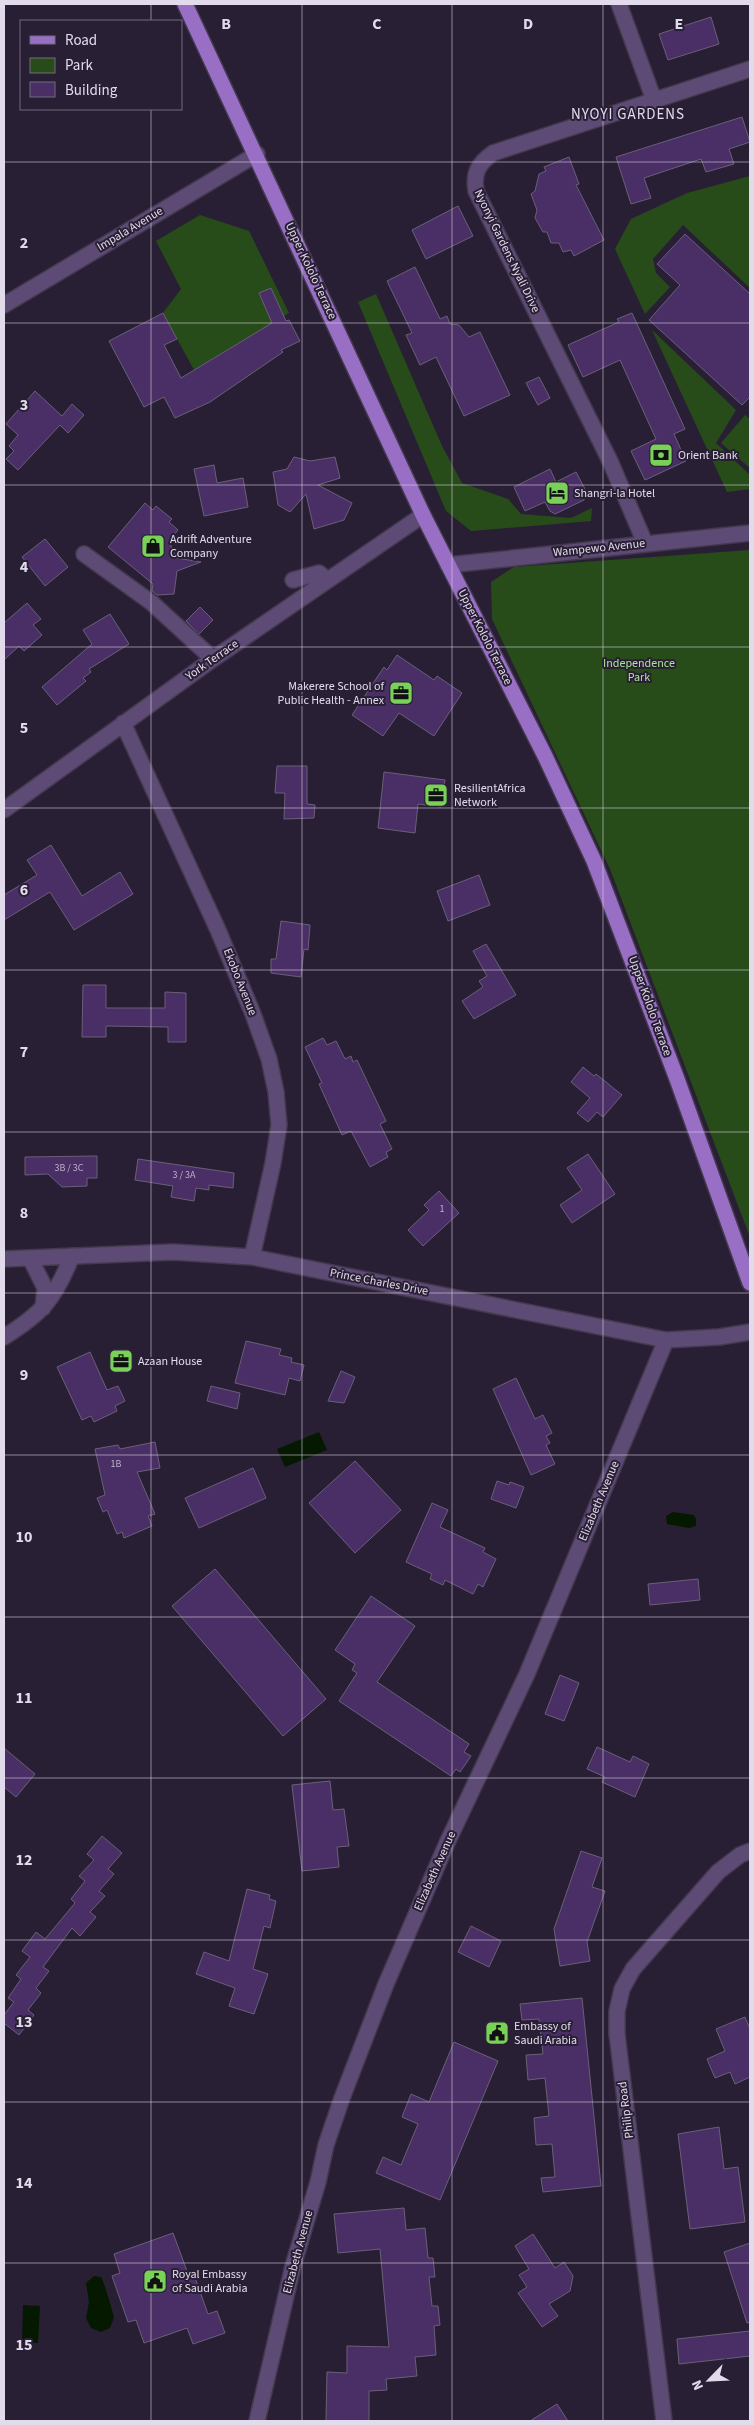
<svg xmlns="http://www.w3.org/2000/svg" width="754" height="2425" font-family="'Source Sans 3',sans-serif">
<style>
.green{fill:#274c19}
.water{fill:#051800}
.building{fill:#492f65;stroke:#6a5f79}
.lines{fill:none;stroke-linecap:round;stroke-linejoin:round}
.minor-casing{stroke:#43394e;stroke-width:18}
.major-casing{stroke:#43394e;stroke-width:18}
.minor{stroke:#5e4b75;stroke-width:15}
.major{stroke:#986fc5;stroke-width:15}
.grid{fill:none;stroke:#e2dbeb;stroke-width:1;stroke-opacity:0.55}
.labels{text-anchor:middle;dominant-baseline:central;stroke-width:4;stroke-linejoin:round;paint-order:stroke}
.number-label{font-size:10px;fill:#bcb0ca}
.street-label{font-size:12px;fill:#e2dbeb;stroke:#291f35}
.poi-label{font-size:12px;fill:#e2dbeb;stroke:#291f35;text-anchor:start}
.park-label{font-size:12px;fill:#a8e594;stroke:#291f35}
.quarter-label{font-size:15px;letter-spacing:1px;fill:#e2dbeb;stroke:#291f35}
.grid-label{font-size:16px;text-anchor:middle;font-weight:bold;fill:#e2dbeb;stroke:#291f35;stroke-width:4;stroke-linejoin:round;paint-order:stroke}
</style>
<rect width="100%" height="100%" fill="#291f35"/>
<path class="green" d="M750 176V288L683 225 653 259 656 273 670 287 645 314 615 249 631 219 687 193Z
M200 215 249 231 289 313 194 370 163 313 181 289 156 241Z
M376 294 442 446 462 483 508 499 521 514 571 518 592 508 591 521 471 531 446 511 358 302Z
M652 330 736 410 716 443 750 475V489L727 492Z
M745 415 750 419V468L721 443Z
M750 550V1237L610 869 492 619 491 582 514 567Z"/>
<path class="water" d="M319 1432 327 1450 285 1467 277 1449Z
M673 1512 694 1515 696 1519V1526L689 1528 667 1524 666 1516Z
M94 2276 101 2277C103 2279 113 2312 114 2317L110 2328 101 2332 91 2328 86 2318 89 2302 86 2283Z
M23 2305 40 2306 38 2343 22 2342Z"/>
<path class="building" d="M711 17 719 44 668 60 659 34Z
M742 117 750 142 729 149 734 164 706 172 701 159 644 178 651 198 631 204 616 157Z
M569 157 579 184 576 185 604 240 574 256 571 250 563 252 559 243H551L547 232H543L535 218 537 210 531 194 535 191 539 174 546 171 544 167Z
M458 206 473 236 426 259 412 230Z
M685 234 750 294V397L742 405 649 320 680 285 657 264Z
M415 267 440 319 447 316 450 324 459 325 469 337 480 332 510 395 464 416 436 357 420 365 406 335 412 333 387 281Z
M271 288 286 321 289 320 300 341 281 350 283 352 210 402 175 418 164 397 144 407 109 341 163 313 177 339 164 345 181 378 272 323 259 293Z
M632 313 685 429 674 434 686 461 645 480 631 451 656 439 620 360 583 377 568 345 619 322 617 319Z
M539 377 550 398 538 405 526 383Z
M35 391 62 416 72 404 84 415 68 433 60 425 18 470 6 459 14 451 9 446 18 435 6 424Z
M294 457 310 461 335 457 340 478 318 485 352 503 344 520 314 529 306 494 290 512 278 505 273 472 287 469Z
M214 465 217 483 243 478 248 507 204 516 194 469Z
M550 469 556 482 576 472 586 491 584 500 555 514 550 511 545 502 525 511 514 487Z
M145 503 153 510 156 506 172 519 169 522 178 530 169 541 176 558 201 562 177 571 174 594 157 595 152 591 153 584 108 547Z
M45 539 68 567 45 586 22 557Z
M27 603 41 619 33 625 42 635 24 651 19 646 4 660V623Z
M200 607 213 620 199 634 186 621Z
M110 614 129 644 89 669 91 672 83 678 86 681 57 705 42 687 92 644 83 630Z
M397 655 434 680 437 676 462 693 434 736 399 713 383 736 352 715 384 667 387 670Z
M277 766H307V804L315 805 314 818 284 819 285 793H275Z
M384 772 445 780 441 807 418 804 415 833 378 828Z
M51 845 82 896 120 872 133 894 74 930 50 892 4 920V895L37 875 27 860Z
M479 875 490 905 448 921 437 891Z
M281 921 310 925 308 950 304 949 301 977 271 973V959H276Z
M486 944 516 995 474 1019 462 1001 483 987 479 981 487 976 473 951Z
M83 985H106V1008H165V992L186 993V1042H168V1027L106 1026V1037H82Z
M323 1038 327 1045 336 1041 345 1059 351 1056 353 1062 357 1060 386 1121 380 1124 392 1149 386 1152 388 1157 370 1167 351 1131 342 1135 319 1084 322 1083 305 1047Z
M583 1067 594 1076 596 1074 622 1095 603 1117 597 1112 588 1122 577 1113 590 1098 571 1082Z
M588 1154 615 1194 572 1223 560 1205 582 1190 567 1168Z
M97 1156V1178H87V1186L62 1187 48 1174 25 1175V1157Z
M138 1159 234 1173 233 1188 209 1185V1190L196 1188 194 1201 171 1197 173 1186 135 1180Z
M439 1191 459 1213 423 1246 408 1230 429 1210 424 1205Z
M246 1341 281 1349 279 1355 292 1358 291 1362 304 1365 300 1381 289 1378 285 1395 235 1383Z
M90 1352 107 1390 118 1386 125 1401 115 1406 117 1411 94 1422 91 1416 82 1420 57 1367Z
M341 1371 355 1377 344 1403 328 1401Z
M516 1378 535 1419 543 1415 552 1433 546 1436 550 1443 546 1445 555 1464 531 1475 493 1389Z
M211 1386 240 1393 237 1409 207 1401Z
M155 1442 160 1468 137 1472 155 1514 148 1516 152 1526 124 1538 122 1532 117 1534 107 1510 103 1512 97 1498 105 1495 95 1449 118 1445 120 1449Z
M355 1461 401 1510 355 1553 309 1503Z
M253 1468 266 1498 199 1528 185 1498Z
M497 1481 509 1485 510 1482 524 1487 516 1508 491 1499Z
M432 1503 448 1510 440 1527 485 1548 483 1552 496 1559 483 1587 478 1584 473 1594 445 1580 443 1585 430 1579 432 1574 406 1562Z
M215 1569 326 1699 283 1736 172 1606Z
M698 1579 700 1600 650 1605 648 1584Z
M371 1596 415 1626 377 1682 469 1744 464 1752 471 1756 460 1772 456 1769 451 1776 339 1701 357 1673 352 1670 355 1664 335 1650Z
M560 1675 579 1683 564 1721 545 1714Z
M597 1747 630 1762 633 1756 649 1764 635 1797 602 1782 605 1777 587 1769Z
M4 1748 35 1774 16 1797 4 1787Z
M330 1781 333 1810 344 1809 349 1846 337 1847 339 1867 302 1871 292 1785Z
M102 1836 122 1853 108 1869 114 1874 99 1891 105 1896 90 1912 96 1917 80 1936 72 1928 43 1967 49 1971 36 1988 41 1993 28 2010 34 2015 19 2035 4 2023V2015L14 2002 8 1998 21 1979 16 1975 30 1957 22 1951 36 1932 45 1939 75 1903 71 1899 85 1881 79 1876 94 1860 87 1854Z
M581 1851 602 1858 592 1887 605 1891 587 1942 590 1961 560 1966 554 1929Z
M247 1889 270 1895 269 1899 276 1901 270 1928 264 1926 253 1969 268 1974 254 2014 229 2006 235 1988 196 1974 204 1952 229 1961Z
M471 1926 501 1941 489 1967 458 1952Z
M582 1998 601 2186 543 2192 541 2178 555 2177 552 2144 536 2145 534 2118 549 2116 545 2078 528 2080 526 2055 543 2054 539 2019 522 2020 520 2004Z
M745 2017 750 2029V2077L735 2084 730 2072 715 2078 707 2059 725 2051 716 2029Z
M454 2042 498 2061 440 2200 376 2173 383 2157 401 2165 418 2124 402 2117 411 2094 429 2102Z
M719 2127 724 2169 738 2167 745 2222 690 2229 678 2134Z
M404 2208 406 2230 425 2228 428 2258H433L435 2277H429L432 2306H438L440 2325 434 2326 436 2355 415 2357 417 2376 386 2379 387 2390 369 2391V2421H326L327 2372 347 2373V2346L389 2347 380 2249 338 2253 334 2214Z
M173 2233 188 2274 193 2272 208 2314 217 2311 225 2333 193 2344 187 2328 144 2343 136 2320 128 2322 112 2276 120 2273 114 2254Z
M533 2234 555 2268 564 2262 573 2276 570 2291 549 2304 558 2316 542 2327 518 2293 527 2287 519 2275 529 2269 515 2246Z
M750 2243V2322L747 2323 724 2252Z
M750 2331V2356L679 2364 677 2339Z
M557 2404 568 2421H530Z"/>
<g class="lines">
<g class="minor-casing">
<path id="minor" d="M619 4 654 100
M4 305 257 154
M645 543 610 461 476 191C473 173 478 164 493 153L750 69
M84 554 152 603 213 659
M448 565 750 533
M293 580 319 573 327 580
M123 723 218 930 253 1014 269 1059 276 1092 279 1125 273 1163 252 1257
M4 810 213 659 423 515
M30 1258 45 1288 43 1308
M4 1259 173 1252 252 1257 666 1340 719 1337 750 1332
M4 1337C43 1313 55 1298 72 1256
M257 2421 293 2266 318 2182 326 2145 342 2098 386 1984 447 1843 527 1674 666 1340
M664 2421 617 2034V2011L622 1989 633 1969 718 1872 740 1855 750 1851"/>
</g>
<g class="major-casing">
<path id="major" d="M185 4 423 515 545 756 594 861 677 1079 750 1283"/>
</g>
<use href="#minor" class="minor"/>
<use href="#major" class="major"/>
</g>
<path class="grid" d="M151 4V21M302 4V2421M452 4V2421M603 4V2421M151 109V2421M4 162H750M4 323H750M4 485H750M4 647H750M4 808H750M4 970H750M4 1132H750M4 1293H750M4 1455H750M4 1617H750M4 1778H750M4 1940H750M4 2102H750M4 2263H750"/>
<defs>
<g id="bank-square" transform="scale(1.25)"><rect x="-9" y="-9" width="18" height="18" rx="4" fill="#79d158" stroke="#291f35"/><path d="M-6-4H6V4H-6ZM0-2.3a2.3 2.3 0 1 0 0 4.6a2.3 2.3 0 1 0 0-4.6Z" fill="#111"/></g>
<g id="hotel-square" transform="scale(1.25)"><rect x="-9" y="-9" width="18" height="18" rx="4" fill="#79d158" stroke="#291f35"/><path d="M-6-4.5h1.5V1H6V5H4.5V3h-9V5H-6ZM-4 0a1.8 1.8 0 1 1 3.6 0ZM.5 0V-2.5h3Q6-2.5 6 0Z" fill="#111"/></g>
<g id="shop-square" transform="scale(1.25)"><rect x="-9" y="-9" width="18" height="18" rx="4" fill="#79d158" stroke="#291f35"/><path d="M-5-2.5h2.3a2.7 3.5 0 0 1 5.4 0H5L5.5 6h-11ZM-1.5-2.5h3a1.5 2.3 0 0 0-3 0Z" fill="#111"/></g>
<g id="office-square" transform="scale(1.25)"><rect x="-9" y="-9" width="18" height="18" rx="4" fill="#79d158" stroke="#291f35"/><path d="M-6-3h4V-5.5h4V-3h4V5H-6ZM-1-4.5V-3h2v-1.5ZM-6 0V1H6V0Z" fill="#111"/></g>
<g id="civic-square" transform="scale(1.25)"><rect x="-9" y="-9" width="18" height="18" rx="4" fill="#79d158" stroke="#291f35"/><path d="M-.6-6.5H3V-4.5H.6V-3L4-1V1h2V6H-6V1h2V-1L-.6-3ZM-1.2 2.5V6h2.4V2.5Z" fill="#111"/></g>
</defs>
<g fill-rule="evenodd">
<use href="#bank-square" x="661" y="455"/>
<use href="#hotel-square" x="557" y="493"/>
<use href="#shop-square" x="153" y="546"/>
<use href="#office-square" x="401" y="693"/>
<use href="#office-square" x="436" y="795"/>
<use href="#office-square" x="121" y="1361"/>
<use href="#civic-square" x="497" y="2033"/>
<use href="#civic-square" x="155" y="2281"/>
</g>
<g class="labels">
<g class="number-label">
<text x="69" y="1168">3B / 3C</text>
<text x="184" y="1175">3 / 3A</text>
<text x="442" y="1209">1</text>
<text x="116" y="1464">1B</text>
</g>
<g class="street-label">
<text transform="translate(130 229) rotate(-31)">Impala Avenue</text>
<text transform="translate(507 251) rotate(64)">Nyonyi Gardens Nyali Drive</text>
<text transform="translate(311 271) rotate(65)">Upper Kololo Terrace</text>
<text transform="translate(599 548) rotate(-6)">Wampewo Avenue</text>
<text transform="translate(485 637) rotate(63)">Upper Kololo Terrace</text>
<text transform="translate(212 660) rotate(-35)">York Terrace</text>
<text transform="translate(240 982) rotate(68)">Ekobo Avenue</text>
<text transform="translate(650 1006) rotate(70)">Upper Kololo Terrace</text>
<text transform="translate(379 1282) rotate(11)">Prince Charles Drive</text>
<text transform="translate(599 1501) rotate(-67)">Elizabeth Avenue</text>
<text transform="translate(435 1871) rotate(-66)">Elizabeth Avenue</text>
<text transform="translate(626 2110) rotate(-97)">Philip Road</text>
<text transform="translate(298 2252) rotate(-75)">Elizabeth Avenue</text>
</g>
<g class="poi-label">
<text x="678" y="455">Orient Bank</text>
<text x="574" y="493">Shangri-la Hotel</text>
<text x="170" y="539">Adrift Adventure<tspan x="170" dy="14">Company</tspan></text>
<text x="384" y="686" text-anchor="end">Makerere School of<tspan x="384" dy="14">Public Health - Annex</tspan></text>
<text x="454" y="788">ResilientAfrica<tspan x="454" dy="14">Network</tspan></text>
<text x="138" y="1361">Azaan House</text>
<text x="514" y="2026">Embassy of<tspan x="514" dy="14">Saudi Arabia</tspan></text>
<text x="172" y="2274">Royal Embassy<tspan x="172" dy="14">of Saudi Arabia</tspan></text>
</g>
<g class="park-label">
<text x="639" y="663">Independence<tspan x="639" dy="14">Park</tspan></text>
</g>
<g class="quarter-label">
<text x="628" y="114">NYOYI GARDENS</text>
</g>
</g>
<g class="grid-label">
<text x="226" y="29">B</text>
<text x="377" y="29">C</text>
<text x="528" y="29">D</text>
<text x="679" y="29">E</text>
<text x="24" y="248">2</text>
<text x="24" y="410">3</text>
<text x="24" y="572">4</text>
<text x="24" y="733">5</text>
<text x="24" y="895">6</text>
<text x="24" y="1057">7</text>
<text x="24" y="1218">8</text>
<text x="24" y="1380">9</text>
<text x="24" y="1542">10</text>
<text x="24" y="1703">11</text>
<text x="24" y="1865">12</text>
<text x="24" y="2027">13</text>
<text x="24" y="2188">14</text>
<text x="24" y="2350">15</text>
</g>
<rect width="754" height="2425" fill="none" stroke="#e2dbeb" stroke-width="10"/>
<rect x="20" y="20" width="162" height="90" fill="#291f35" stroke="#736a7e"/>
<rect x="30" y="36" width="25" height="8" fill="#986fc5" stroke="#736a7e"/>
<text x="65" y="45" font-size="15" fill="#e2dbeb">Road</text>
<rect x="30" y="58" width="25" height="15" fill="#274c19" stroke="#736a7e"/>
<text x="65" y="70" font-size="15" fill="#e2dbeb">Park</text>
<rect x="30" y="82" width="25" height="15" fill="#492f65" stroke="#736a7e"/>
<text x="65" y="95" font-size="15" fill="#e2dbeb">Building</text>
<g transform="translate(709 2380) rotate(246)" stroke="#291f35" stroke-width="4" paint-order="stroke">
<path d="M0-4L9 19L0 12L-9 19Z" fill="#e2dbeb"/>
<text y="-8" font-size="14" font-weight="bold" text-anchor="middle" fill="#e2dbeb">N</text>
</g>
</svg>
